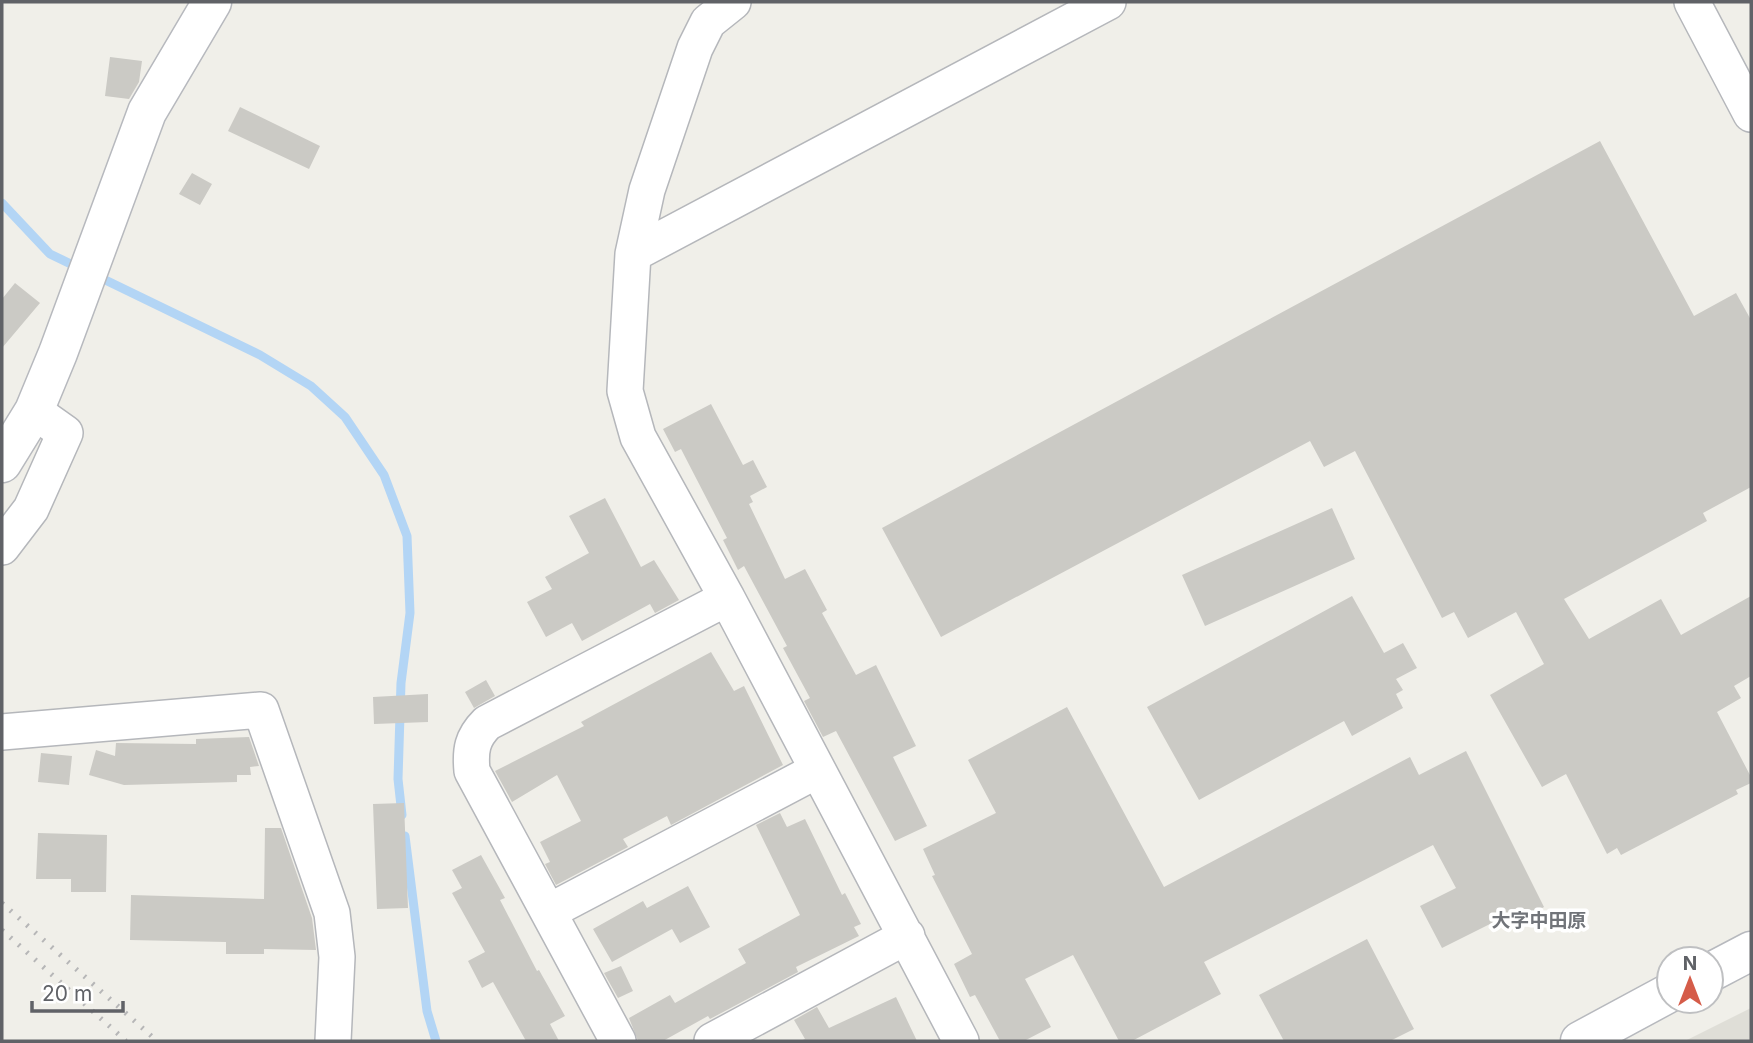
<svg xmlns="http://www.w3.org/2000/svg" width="1753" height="1043" font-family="Inter,'Noto Sans JP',sans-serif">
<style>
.education{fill:#dfded7}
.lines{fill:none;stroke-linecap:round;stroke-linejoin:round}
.stream{stroke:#b3d5f5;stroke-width:9}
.building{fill:#cbcac5}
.street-casing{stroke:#b5b7bb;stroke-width:38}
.secondary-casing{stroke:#b7b9be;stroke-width:41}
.street{stroke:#fff;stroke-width:35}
.secondary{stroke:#fff;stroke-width:38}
.rail{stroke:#b6b6b7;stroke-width:5;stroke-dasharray:2 9;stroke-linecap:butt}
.labels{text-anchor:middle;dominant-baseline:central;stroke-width:7;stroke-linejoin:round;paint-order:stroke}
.neighbourhood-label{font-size:19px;font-weight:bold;fill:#717479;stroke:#fff}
</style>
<rect width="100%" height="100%" fill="#f0efe9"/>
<path class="education" d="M1751 1008V1041H1685Z"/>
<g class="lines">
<path class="stream" d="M2 203 50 254 79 268
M95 275 260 355 311 386 345 417 384 475 407 536 410 613 401 683 398 779 402 815
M405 836 427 1011 436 1041"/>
</g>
<path class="building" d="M110 57 142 61 139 82 129 99 105 96Z
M240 107 320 146 309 169 228 131Z
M1600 141 1694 316 1736 293 1751 320V487L1703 513 1707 521 1564 599 1589 639 1661 599 1681 635 1751 596V676L1734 686 1741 698 1717 712 1751 777V783L1736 790 1738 794 1621 855 1617 848 1607 854 1566 774 1542 787 1490 695 1544 664 1516 612 1468 638 1454 612 1442 618 1355 451 1324 467 1310 441 941 637 882 528Z
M192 173 212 184 200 205 179 194Z
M15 283 40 303 2 348V299Z
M711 404 743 465 753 460 767 487 750 496 753 502 749 504 785 579 805 569 827 610 822 613 856 675 876 665 916 746 893 757 927 826 895 841 836 731 823 737 804 701 810 698 783 648 787 646 744 566 738 570 723 540 727 538 681 449 675 452 663 429Z
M605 498 641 567 654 560 679 600 655 613 650 604 582 641 572 623 546 637 527 602 552 589 545 577 589 553 569 516Z
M1332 508 1355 559 1205 626 1182 575Z
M1352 596 1384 653 1403 643 1417 668 1396 679 1403 690 1396 694 1403 708 1352 736 1344 721 1199 800 1147 707Z
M711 652 734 691 744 686 783 765 671 825 667 816 623 839 628 847 556 885 545 864 550 862 540 842 581 821 557 775 512 802 495 771 584 726 581 722Z
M486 680 495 696 474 708 465 692Z
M428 694V722L374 724 373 697Z
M1067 707 1164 887 1410 757 1419 775 1466 751 1544 907 1515 923 1510 914 1442 948 1420 906 1456 888 1433 845 1204 962 1221 994 1132 1041H1119L1073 955 1025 979 1051 1027 1024 1041H1000L975 995 970 997 954 964 972 954 932 876 935 875 923 849 996 813 968 760Z
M249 737 259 766 250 767 251 775H237V782L124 785 89 775 96 750 115 756 116 743 196 744V739Z
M41 753 72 756 69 785 38 782Z
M404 803 408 908 377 909 373 804Z
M780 813 787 827 805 819 842 895 845 893 861 924 854 927 859 936 796 967 798 972 710 1019 708 1016 663 1041H638L629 1018 670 995 675 1003 746 963 738 949 800 915 756 825Z
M265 828H281L312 918 316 950 264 949V954H226V942L130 940 131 895 264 899Z
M38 833 107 835 106 892H71V879H36Z
M481 855 505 898 500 900 537 971 539 970 565 1016 550 1024 559 1041H526L493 982 482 988 468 961 485 952 452 893 462 888 452 870Z
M688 886 710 927 680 943 672 929 612 962 593 929 643 901 647 908Z
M1367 939 1414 1029 1390 1041H1284L1259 995Z
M621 966 633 991 618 998 604 973Z
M896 997 917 1041H800L805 1039 794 1020 817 1007 829 1028Z"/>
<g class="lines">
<g class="street-casing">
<path id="street" d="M1692 2 1751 114
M633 254 1108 2
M2 547 31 509 65 433 34 411
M727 598 638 437 625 391 633 254 647 190 695 48 708 22 733 2
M2 732 261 710 332 913 337 957 333 1041
M550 911 816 771
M618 1041 472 771C470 750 472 738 487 723L727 598 961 1041
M712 1041 907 936"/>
</g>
<g class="secondary-casing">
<path id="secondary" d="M2 463 34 411 58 353 147 112 212 2
M1711 972 1751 951
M1580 1041 1669 993"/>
</g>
<use href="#street" class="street"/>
<use href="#secondary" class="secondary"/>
<path class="rail" d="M2 903 157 1041
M2 930 126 1041"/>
</g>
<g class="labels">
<g class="neighbourhood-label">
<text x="1539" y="920">大字中田原</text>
</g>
</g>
<rect width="1753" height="1043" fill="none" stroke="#606267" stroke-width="7"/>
<g transform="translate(1690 980)"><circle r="33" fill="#ffffff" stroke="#bfc0c2" stroke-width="2"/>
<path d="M0-5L12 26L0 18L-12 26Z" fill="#d55c49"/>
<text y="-10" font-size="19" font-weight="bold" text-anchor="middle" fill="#606267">N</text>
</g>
<path d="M32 1001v10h91v-10" fill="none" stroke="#606267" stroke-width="3.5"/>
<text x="42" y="1001" font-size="21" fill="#606267" stroke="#ffffff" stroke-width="5" paint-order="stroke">20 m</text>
</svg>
